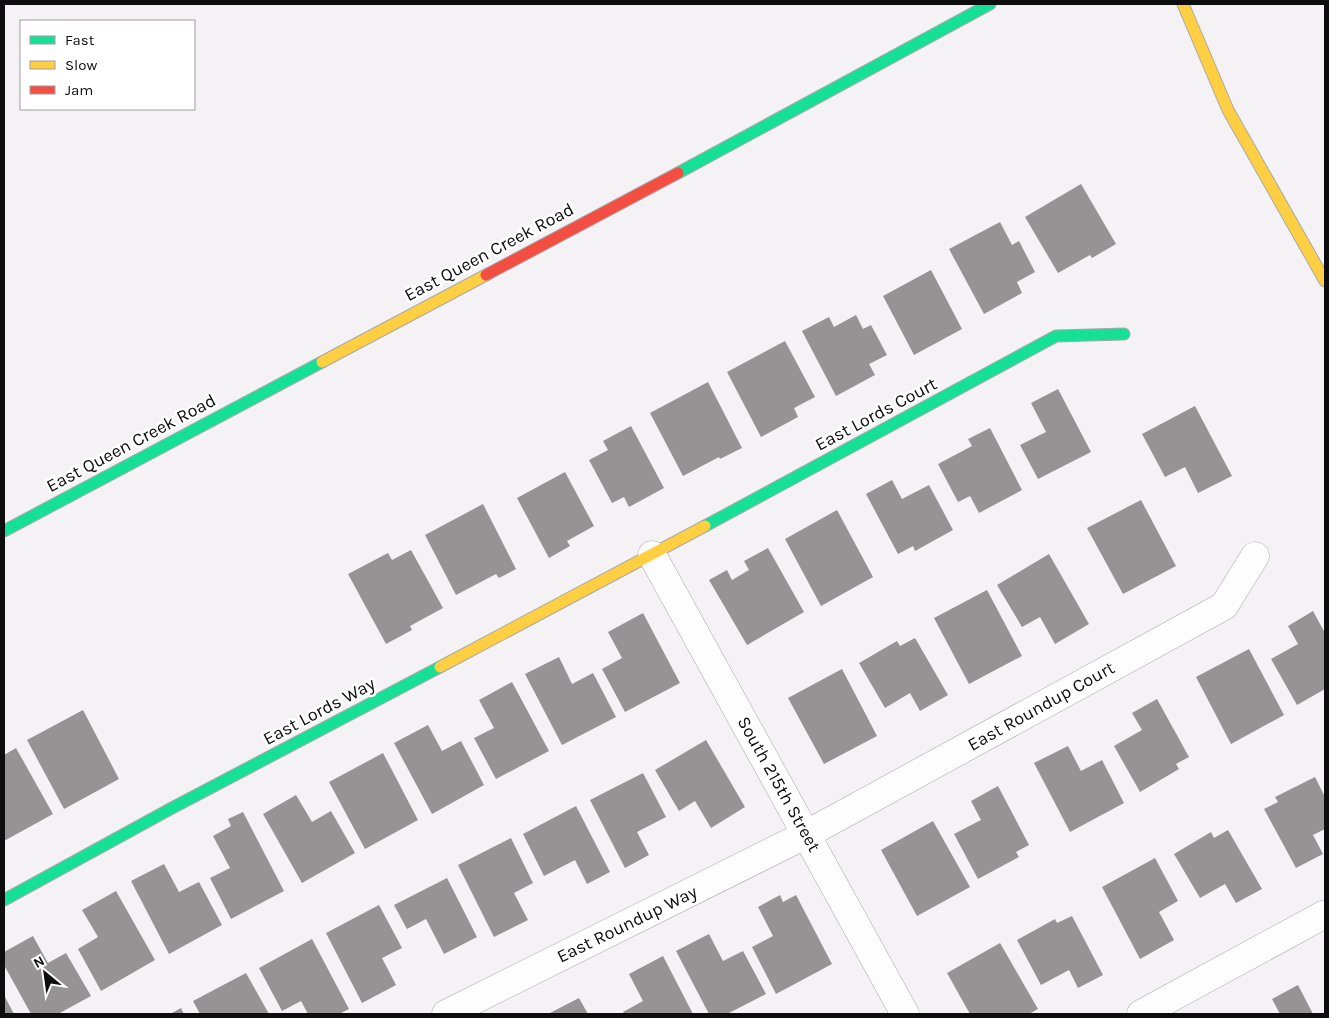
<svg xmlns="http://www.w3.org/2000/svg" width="1329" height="1018" font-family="Karla,sans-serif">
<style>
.building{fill:#959394}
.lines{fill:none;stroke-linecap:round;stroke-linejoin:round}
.street-casing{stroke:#a9a8aa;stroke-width:29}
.fast-casing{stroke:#a9a8aa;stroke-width:13}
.slow-casing{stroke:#a9a8aa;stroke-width:13}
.jam-casing{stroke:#a9a8aa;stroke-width:13}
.street{stroke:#fdfdfe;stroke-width:28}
.fast{stroke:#16e098;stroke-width:11}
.slow{stroke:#ffcf43;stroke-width:11}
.jam{stroke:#f24e42;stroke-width:11}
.labels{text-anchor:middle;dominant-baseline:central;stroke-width:5;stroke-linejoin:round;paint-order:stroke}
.street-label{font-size:18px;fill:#0e0d0e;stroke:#fff}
</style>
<rect width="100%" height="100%" fill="#f4f2f5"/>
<path class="building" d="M1081 184 1116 244 1092 258 1090 255 1058 273 1025 217Z
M1000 222 1012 245 1019 241 1035 272 1017 282 1022 293 984 314 949 249Z
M931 270 962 329 914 355 883 296Z
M856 315 863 329 871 325 887 355 869 364 875 375 836 396 802 331 829 317 834 327Z
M785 341 815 397 794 408 798 417 761 437 727 372Z
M708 382 742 448 720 459 719 457 683 476 650 413Z
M1058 389 1091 452 1038 479 1020 445 1046 432 1031 403Z
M1195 406 1232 476 1198 493 1185 467 1165 477 1142 434Z
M631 426 664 488 629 507 624 497 612 503 589 460 608 450 603 441Z
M990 428 1022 490 979 513 970 496 958 502 938 464 972 446 968 439Z
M565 472 594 526 567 541 570 546 549 558 517 498Z
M892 480 902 499 929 485 953 530 915 551 913 546 898 554 866 494Z
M1141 500 1176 566 1123 594 1087 528Z
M483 504 516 569 499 578 496 574 456 595 425 535Z
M837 510 873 577 821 606 785 539Z
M768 548 804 612 747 645 709 580 727 570 732 580 749 570 744 561Z
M411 550 443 608 410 626 412 630 386 644 348 574 388 553 392 560Z
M1049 554 1089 624 1055 644 1040 617 1022 627 997 585Z
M987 590 1022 656 969 684 934 618Z
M1313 611 1325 633V689L1297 705 1271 659 1298 644 1288 626Z
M643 613 680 683 625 712 602 669 622 658 608 632Z
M915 638 948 695 920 711 910 693 885 708 859 663 897 641 900 646Z
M1249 649 1284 715 1231 744 1196 677Z
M559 657 572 684 593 673 616 717 562 745 525 674Z
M842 669 877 736 824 764 788 698Z
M512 682 549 751 496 779 474 738 494 728 479 700Z
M1157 699 1189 757 1176 764 1179 769 1140 792 1114 746 1142 730 1132 713Z
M83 710 119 779 64 809 27 740Z
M428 725 442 751 461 741 484 785 432 814 394 743Z
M706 740 745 807 711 828 695 801 679 811 655 770Z
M1068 746 1081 771 1102 760 1124 803 1070 832 1034 763Z
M16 748 53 814 4 841V755Z
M383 753 418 820 365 849 329 782Z
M643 773 666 817 637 832 649 855 625 868 590 800Z
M1315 777 1325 797V829L1313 835 1323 854 1296 868 1264 809 1278 802 1275 797Z
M998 786 1029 845 1016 852 1019 857 978 879 954 834 981 820 971 801Z
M296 795 312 822 331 811 355 853 302 883 263 814Z
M576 806 610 872 587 884 575 860 544 876 523 834Z
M243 812 284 891 231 919 210 878 230 868 213 836 231 826 228 819Z
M933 821 970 887 917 916 881 850Z
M1228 830 1262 889 1236 903 1225 884 1200 898 1174 854 1211 832 1214 838Z
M511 838 533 883 514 893 528 920 494 937 458 865Z
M1155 858 1178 901 1159 912 1174 940 1140 959 1102 887Z
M164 864 179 892 199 882 222 925 169 954 131 881Z
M447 878 477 937 444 954 426 919 407 929 394 905Z
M116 891 155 960 101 991 78 949 98 937 82 910Z
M780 895 783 902 796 895 832 964 776 994 752 947 773 936 758 907Z
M379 905 402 948 382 958 396 985 362 1003 326 933Z
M1072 916 1103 975 1078 988 1069 970 1041 985 1017 940 1055 919 1057 923Z
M709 934 723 961 743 951 766 994 727 1014H709L676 951Z
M33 936 48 963 66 953 91 996 58 1014H31L4 965V952Z
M312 939 349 1009 339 1014H308L301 1001 282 1011 259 968Z
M1000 943 1038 1009 1029 1014H970L947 973Z
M663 956 693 1014H624L623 1012 643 1001 629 974Z
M246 973 269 1014H200L193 1001Z
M1298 985 1313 1014H1280L1272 999Z
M4 995 14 1014H4Z
M579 998 588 1014H548Z
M181 1008 184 1014H170Z"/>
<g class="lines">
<g class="street-casing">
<path id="street" d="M652 555 905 1014
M446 1014 807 834 1224 606 1255 556
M1141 1014 1325 914"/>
</g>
<g class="fast-casing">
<path id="fast" d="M678 173 990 4
M705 526 1056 336 1124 334
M4 531 322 362
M4 900 172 808 440 667"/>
</g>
<g class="slow-casing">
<path id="slow" d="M1183 4 1228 110 1325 281
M322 362 486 275
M440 667 705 526"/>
</g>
<g class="jam-casing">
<path id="jam" d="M486 275 678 173"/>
</g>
<use href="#street" class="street"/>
<use href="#fast" class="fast"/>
<use href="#slow" class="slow"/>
<use href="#jam" class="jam"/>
</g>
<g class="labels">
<g class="street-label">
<text transform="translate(489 252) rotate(-28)">East Queen Creek Road</text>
<text transform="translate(876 414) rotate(-28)">East Lords Court</text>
<text transform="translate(131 443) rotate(-28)">East Queen Creek Road</text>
<text transform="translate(1041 706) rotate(-29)">East Roundup Court</text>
<text transform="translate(319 711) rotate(-28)">East Lords Way</text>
<text transform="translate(779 784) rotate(61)">South 215th Street</text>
<text transform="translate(627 924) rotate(-26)">East Roundup Way</text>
</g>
</g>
<rect width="1329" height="1018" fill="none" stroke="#0e0d0e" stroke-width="10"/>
<rect x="20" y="20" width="175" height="90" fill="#ffffff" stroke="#9f9e9f"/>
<rect x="30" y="36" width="25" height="8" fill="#16e098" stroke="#9f9e9f"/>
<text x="65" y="45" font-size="15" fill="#0e0d0e">Fast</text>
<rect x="30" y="61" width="25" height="8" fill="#ffcf43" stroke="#9f9e9f"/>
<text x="65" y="70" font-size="15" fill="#0e0d0e">Slow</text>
<rect x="30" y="86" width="25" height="8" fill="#f24e42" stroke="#9f9e9f"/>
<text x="65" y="95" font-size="15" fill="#0e0d0e">Jam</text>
<g transform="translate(45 973) rotate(331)" stroke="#ffffff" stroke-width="4" paint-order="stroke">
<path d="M0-4L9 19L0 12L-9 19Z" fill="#0e0d0e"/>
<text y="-8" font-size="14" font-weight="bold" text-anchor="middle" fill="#0e0d0e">N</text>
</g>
</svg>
